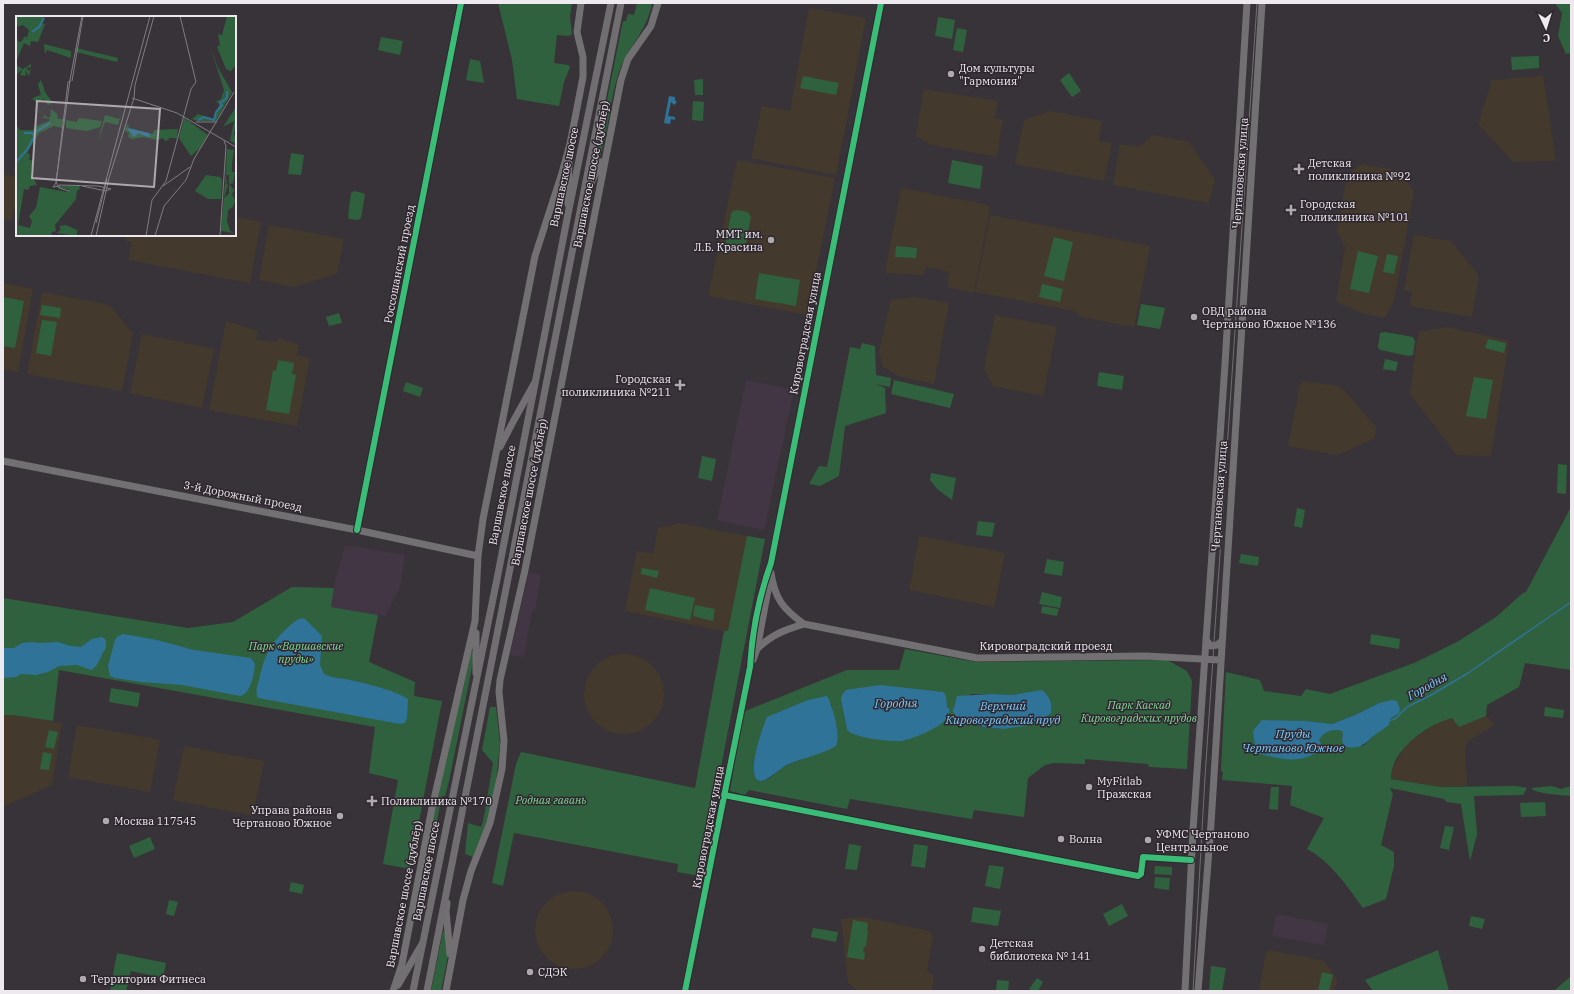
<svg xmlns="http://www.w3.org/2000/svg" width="1574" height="994" font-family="'IBM Plex Serif',serif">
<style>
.industrial{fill:#423644}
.education{fill:#44392d}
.green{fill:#30613e;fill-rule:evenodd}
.water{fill:#2f7398}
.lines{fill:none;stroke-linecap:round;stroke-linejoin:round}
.stream{stroke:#2f7398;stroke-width:1.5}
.street{stroke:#676568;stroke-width:4.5}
.secondary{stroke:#727072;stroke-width:7}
.primary{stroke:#716e71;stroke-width:7}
.tram{stroke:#716e71;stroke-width:1}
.cycleway-casing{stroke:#2f272f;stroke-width:8}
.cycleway{stroke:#3abd76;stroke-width:6}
.poi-dot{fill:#aea9ae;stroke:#2f272f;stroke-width:1.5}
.labels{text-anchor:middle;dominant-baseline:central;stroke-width:3;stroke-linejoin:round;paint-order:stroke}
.poi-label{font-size:11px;fill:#eee9ee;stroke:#2f272f;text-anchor:start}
.street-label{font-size:11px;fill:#eee9ee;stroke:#2f272f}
.park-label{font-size:11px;font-style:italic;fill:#81d895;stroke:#2f272f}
.water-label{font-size:12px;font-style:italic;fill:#7ccaf8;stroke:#2f272f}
.inset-river{fill:none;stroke:#2f7398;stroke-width:2}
.inset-road{fill:none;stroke:#817c81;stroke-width:1}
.view{fill:#aea9ae;fill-opacity:0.15;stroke:#aea9ae;stroke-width:2}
.inset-edge{fill:none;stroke:#eee9ee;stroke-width:2}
</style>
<rect width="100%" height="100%" fill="#383338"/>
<path class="industrial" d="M746 380 794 390 764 530 717 520Z
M345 545 405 555 400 588 385 616 331 607 336 578Z
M529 572 541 575 535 610H532L524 657 510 655Z
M1276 914 1328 924 1324 945 1272 936Z"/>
<path class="education" d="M809 8 866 18 836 175 751 158 762 106 790 111Z
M1543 76 1556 161 1513 162 1478 124 1492 80Z
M924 89 998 101 995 118 1003 120 997 157 929 144 916 136Z
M1050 111 1102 121 1099 141 1112 143 1104 181 1015 164 1024 120Z
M1153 135 1189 142 1215 180 1209 203 1113 185 1120 144 1139 147Z
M737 160 835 178 807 315 708 296Z
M1362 164 1400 171 1414 192 1394 301 1385 318 1362 313 1336 302 1345 247 1337 231 1347 174Z
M3 174 17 177V197L12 221 3 219Z
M901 188 988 205 990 207 974 293 947 287 949 272 926 267 924 275 885 273Z
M990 215 1150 246 1134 327 1081 317 1075 311 975 292Z
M235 217 261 222 250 283 128 260 132 242 125 241 126 235H235Z
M269 225 344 239 337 274 294 287 259 280Z
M1414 235 1451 241 1479 276 1472 317 1410 306 1412 292 1404 290Z
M3 283 33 289 18 372 3 369Z
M42 292 110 305 133 334 122 391 27 374Z
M914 297 949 303 934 384 898 376 883 367 879 352 891 300Z
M995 315 1057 327 1043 396 993 386 984 369Z
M226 321 258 331 256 340 277 342 278 338 299 345 297 355 310 358 297 426 209 410Z
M1448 327 1509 341 1491 456 1457 455 1410 394 1418 332Z
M142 334 214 349 202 408 130 393Z
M1304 381 1337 386 1345 391 1376 427 1375 438 1338 455 1288 446 1300 385Z
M679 523 747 536 728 632 625 611 637 551 653 554 658 528Z
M919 536 1005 553 994 607 909 590Z
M584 694a40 40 0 1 1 80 0a40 40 0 1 1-80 0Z
M3 715H13L62 723 52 785 3 807Z
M1486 716 1495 725 1469 740 1465 750 1467 786 1440 787 1391 779V769L1407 744 1435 724 1452 718 1459 727Z
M77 725 160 740 150 792 68 777Z
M184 746 264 761 253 816 173 800Z
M535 930a39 39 0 1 1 78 0a39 39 0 1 1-78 0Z
M863 917 930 931 933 937 927 970 934 977 932 991H858L848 983 841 919Z
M1269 950 1324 961 1336 977 1337 983 1333 991H1259L1266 952Z"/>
<path class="green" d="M498 3H572L570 16 572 34 569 36 557 35 554 63 568 65 570 67 564 82 559 106 517 99 512 60Z
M637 3H652C648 28 630 46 620 69 611 93 609 125 602 150L599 160 593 169 623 21H626L628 14 634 15Z
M1555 3H1571V53L1566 54 1558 36 1562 13Z
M938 17 955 20 952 39 935 36Z
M957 28 967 30 963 52 953 50Z
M381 37 403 41 400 55 378 50Z
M1539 56V68L1512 70 1511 57Z
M470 59 480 61 484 83 466 80Z
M1069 73 1081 91 1072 97 1060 80Z
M803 76 839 83 836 95 800 88Z
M703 79V95H695L694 80Z
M693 101 704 102 703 121 692 120Z
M291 153 304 155 301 175 288 174Z
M952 160 983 166 980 189 948 183Z
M354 191 363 193 365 195 361 218 358 220 349 219 348 216 351 193Z
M737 210 748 212 751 217 745 249 741 253 728 251 725 246 731 214 733 211Z
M1054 237 1073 242 1064 281 1044 276Z
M896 246 917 248 916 258 895 257Z
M1358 251 1378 256 1369 293 1350 289Z
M1387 254 1398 256 1394 274 1383 272Z
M759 273 800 280 796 306 755 299Z
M1042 284 1063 289 1060 302 1039 297Z
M3 297 24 301 15 348 3 346Z
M1141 304 1165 308 1160 329 1137 325Z
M42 305 61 308 60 318 40 315Z
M339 313 342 323 329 326 326 317Z
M42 320 57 322 51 356 36 353Z
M1385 332 1413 337 1415 341 1413 355 1409 356 1380 350 1378 347 1380 333Z
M1488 339 1506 343 1504 353 1485 348Z
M862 343 875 346 876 375 891 378 890 387 875 384 885 388 886 413 845 426 839 476 820 486 809 484 819 466 827 467 850 347 860 349Z
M1385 359 1398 362 1396 371 1383 369Z
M278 360 294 363 292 374 296 375 289 414 266 410 273 370 276 371Z
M1099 372 1124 376 1122 390 1097 386Z
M1474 377 1493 380 1486 419 1466 416Z
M894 380 954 394 950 408 891 394Z
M406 382 423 388 420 397 403 391Z
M702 456 716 459 712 481 698 478Z
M1558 464 1567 465 1566 494 1557 493Z
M931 473 956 478 952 500 937 489 930 480Z
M1571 507V670L1525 663 1519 687 1487 705 1486 716 1459 727 1452 718C1446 720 1439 722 1434 725 1415 735 1390 756 1391 779L1440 787 1516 786 1527 788 1523 795 1474 796 1477 834 1470 861 1461 804 1447 802 1444 799 1390 788 1393 794 1381 845 1394 852V866L1386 899 1363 908C1347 886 1331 862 1307 849L1324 818 1290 805 1292 786 1222 780 1223 772 1221 771 1226 672 1260 680 1264 691 1301 696 1306 689 1330 694 1414 663 1457 642 1496 617 1524 592V593L1526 592ZM1379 703 1394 716 1363 746 1342 740 1343 732C1334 727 1324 732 1319 740L1307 721 1332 724 1357 714Z
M1297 508 1305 510 1302 528 1294 526Z
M978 521 995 523 992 537 976 535Z
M747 536 765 539 700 876 677 872 678 864 514 833 503 886 492 883 516 764 521 752 695 788 724 631H728Z
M1241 554 1259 557 1258 566 1239 563Z
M1047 559 1064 562 1062 576 1044 573Z
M642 568 659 571 657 578 641 574Z
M292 587 334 588 331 607 378 615 369 662 415 682 414 696 442 701 410 869 383 864 398 780 369 773 375 727 59 670 53 721 13 715H3V598L188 628 233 622Z
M650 588 695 598 690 620 645 610Z
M1042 592 1062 597 1060 608 1039 604Z
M695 605 715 609 713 621 693 616Z
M1042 606 1059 609 1057 616 1041 613Z
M1371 634 1400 639 1399 649 1370 644Z
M905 649 976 662 1167 660 1187 671 1192 681 1187 769 1149 767 1148 764 1085 759V764L1054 763 1045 765 1028 778 1024 817 974 810 972 819 850 799 847 809 749 790 745 795 730 791 743 712 847 670H899ZM935 692H942L947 708H949L950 713H948L946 719 847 730 841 700ZM1026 693 1003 729C993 728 965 726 959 720 955 717 954 713 954 708L971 694 1012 695ZM831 704 837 728V743C827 748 817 753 806 757 799 761 791 763 784 767 777 771 768 782 760 781 744 778 763 726 767 718L777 714Z
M471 652H473V662L449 781 445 796H442L430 855 426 854 450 735 462 694Z
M111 688 140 693 138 707 109 702Z
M490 707H496L500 744 496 781 487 823 473 857 465 854 468 823 481 827 483 822 493 763 482 750Z
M1545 707 1564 710 1563 718 1544 716Z
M49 730 58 732 54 749 45 747Z
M43 752 52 754 49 770 40 769Z
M1552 786 1561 789 1571 786V796C1563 795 1535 794 1531 788Z
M1271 787H1279L1278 810 1269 809Z
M1545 802 1546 816 1521 817 1520 803Z
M1445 826 1454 827 1449 850 1440 848Z
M150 837 155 849 134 858 129 846Z
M849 844 861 846 857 870 845 869Z
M914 844 928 846 925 868 911 866Z
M989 865 1004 867 1000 889 985 886Z
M1155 866 1172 867V875L1154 874Z
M1155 877 1170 878 1169 890 1154 888Z
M291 882 304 885 302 894 289 891Z
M169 900 178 902 174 916 166 914Z
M1122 904 1128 916 1109 926 1103 914Z
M973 907 1001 911 998 926 971 922Z
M1471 916 1485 919 1482 929 1469 926Z
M853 920 868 923 867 930 868 931 866 947H864L863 952 865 953 864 960 847 957Z
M813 928 838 932 836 942 811 937Z
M443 931H445L448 956 441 991H431Z
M1438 950 1449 991H1373L1365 980Z
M117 953 166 963 163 978 131 971 128 983 112 980Z
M1211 966 1226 968 1222 991H1209Z
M1322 972 1333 975 1329 991H1318Z
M1571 976V991H1554Z
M1037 978 1043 982 1038 991H1032L1029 989Z
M997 980 1009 981 1008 991H996Z
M112 981 128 984 126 991H110Z"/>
<path class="water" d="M669 96 675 97V100L677 102 674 105 671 102 668 116 675 117V120L671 119 670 124 664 123Z
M302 618 305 619 322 636 320 665 324 674C333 679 344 678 354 681 370 684 395 691 408 699L407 718 405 723 400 724 258 698C255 693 257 686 259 680 263 659 270 644 286 629 291 625 295 620 302 618Z
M123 634 157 640 194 650 251 658 255 664C254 674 251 694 240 696L182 685 141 682 115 678 110 676 108 666 115 640 117 637Z
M102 637 106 640V648C100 655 100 665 91 670L77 665 59 666 48 672 36 675 21 674 16 677 3 678V648H14L22 643 32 642 40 643 58 642 70 646 81 647 92 639Z
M880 685 943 692 946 696 947 708H949L950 713H948C947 713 946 718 946 719 941 727 911 740 901 741 891 742 854 738 847 730L841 700 842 695 846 690Z
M1042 690C1050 697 1052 702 1051 713L1039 722 1024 726 1003 729 984 727 960 721 957 718 954 713H953V708H954L957 696 992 694 1012 695Z
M827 696C833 707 841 734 836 746 821 755 802 758 787 765 780 768 767 782 760 781 744 778 763 726 767 717L808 700Z
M1392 700 1397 701 1400 709 1399 713 1390 719 1389 725C1385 728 1380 731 1376 734 1365 743 1360 751 1344 746L1342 740 1343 732C1334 727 1324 732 1319 740L1323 748C1299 766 1282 759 1256 753L1253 731 1262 720 1307 721 1332 724 1357 714 1379 703Z"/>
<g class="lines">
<path class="stream" d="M1387 721 1395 719 1407 707 1433 694 1468 673 1571 602"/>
<path class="street" d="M357 530 461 3
M724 795 1138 876 1141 874 1143 857 1191 860"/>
<path class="secondary" d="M585 196 601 162
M568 204 569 156
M500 447 514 420 534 384
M3 461 357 530 478 556
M771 573C775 599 783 609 804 624L977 658 1146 656 1220 660
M476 633V673
M1206 640 1211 646 1217 645 1222 641
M757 649C772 634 785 630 804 624
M753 660 757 649 770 579
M447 903 446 911 450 954
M398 985 422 944
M393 991 402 964 432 808 475 621 478 556 483 519 535 256 562 173 570 144 583 77V57L577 32 581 3
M446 991 463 900 471 871 490 823 502 769 504 741 499 692 500 680 525 570 621 80 628 59 651 26 658 3
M685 991 750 667C752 632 759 596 771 563L881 3
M1185 991 1193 830 1225 364 1247 3
M1198 991 1211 824 1262 3"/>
<path class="primary" d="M413 991 497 579 568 214 611 3
M427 991 621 3"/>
<path class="tram" d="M1193 991 1205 777 1257 3"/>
<g class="cycleway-casing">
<path id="cycleway" d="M357 530 461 3
M724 795 1138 876 1141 874 1143 857 1191 860
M685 991 750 667C752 632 759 596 771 563L881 3"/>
</g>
<use href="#cycleway" class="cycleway"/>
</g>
<g class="poi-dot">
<circle cx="951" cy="74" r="4"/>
<path d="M1297 163h4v4h4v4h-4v4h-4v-4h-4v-4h4z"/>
<path d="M1289 204h4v4h4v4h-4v4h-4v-4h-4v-4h4z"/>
<circle cx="771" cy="240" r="4"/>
<circle cx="1194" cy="317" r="4"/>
<path d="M678 379h4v4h4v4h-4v4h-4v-4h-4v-4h4z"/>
<circle cx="1089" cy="787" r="4"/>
<path d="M370 795h4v4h4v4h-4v4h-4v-4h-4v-4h4z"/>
<circle cx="340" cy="816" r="4"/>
<circle cx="106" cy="821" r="4"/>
<circle cx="1061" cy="839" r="4"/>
<circle cx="1148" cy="840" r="4"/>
<circle cx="982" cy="949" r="4"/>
<circle cx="530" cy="972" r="4"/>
<circle cx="83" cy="979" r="4"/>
</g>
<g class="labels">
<g class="poi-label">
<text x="959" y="68">Дом культуры<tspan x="959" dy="13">"Гармония"</tspan></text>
<text x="1308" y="163">Детская<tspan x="1308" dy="13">поликлиника №92</tspan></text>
<text x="1300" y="204">Городская<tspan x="1300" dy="13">поликлиника №101</tspan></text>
<text x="763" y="234" text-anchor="end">ММТ им.<tspan x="763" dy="13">Л.Б. Красина</tspan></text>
<text x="1202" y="311">ОВД района<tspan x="1202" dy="13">Чертаново Южное №136</tspan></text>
<text x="671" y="379" text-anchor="end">Городская<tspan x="671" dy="13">поликлиника №211</tspan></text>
<text x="1097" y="781">MyFitlab<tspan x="1097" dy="13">Пражская</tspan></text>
<text x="381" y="801">Поликлиника №170</text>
<text x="332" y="810" text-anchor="end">Управа района<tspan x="332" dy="13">Чертаново Южное</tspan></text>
<text x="114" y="821">Москва 117545</text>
<text x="1156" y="834">УФМС Чертаново<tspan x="1156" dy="13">Центральное</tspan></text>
<text x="1069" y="839">Волна</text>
<text x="990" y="943">Детская<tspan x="990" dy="13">библиотека № 141</tspan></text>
<text x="538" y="972">СДЭК</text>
<text x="91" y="979">Территория Фитнеса</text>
</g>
<g class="street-label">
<text transform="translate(1240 173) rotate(-86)">Чертановская улица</text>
<text transform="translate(591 174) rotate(-79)">Варшавское шоссе (дублёр)</text>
<text transform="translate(564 177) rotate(-78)">Варшавское шоссе</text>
<text transform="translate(399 264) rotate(-79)">Россошанский проезд</text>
<text transform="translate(805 333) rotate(-79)">Кировоградская улица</text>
<text transform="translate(529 492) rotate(-79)">Варшавское шоссе (дублёр)</text>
<text transform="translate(502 495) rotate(-79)">Варшавское шоссе</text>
<text transform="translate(243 496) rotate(11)">3-й Дорожный проезд</text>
<text transform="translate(1219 496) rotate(-86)">Чертановская улица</text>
<text x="1046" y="646">Кировоградский проезд</text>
<text transform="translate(708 827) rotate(-79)">Кировоградская улица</text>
<text transform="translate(426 871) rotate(-79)">Варшавское шоссе</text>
<text transform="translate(404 894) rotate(-79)">Варшавское шоссе (дублёр)</text>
</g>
<g class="park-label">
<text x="296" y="646">Парк «Варшавские<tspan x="296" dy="13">пруды»</tspan></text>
<text x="1139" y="705">Парк Каскад<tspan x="1139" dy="13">Кировоградских прудов</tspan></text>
<text x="551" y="800">Родная гавань</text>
</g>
<g class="water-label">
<text transform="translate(1427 686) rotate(-29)">Городня</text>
<text transform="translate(896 703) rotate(-1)">Городня</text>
<text x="1003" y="705">Верхний<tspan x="1003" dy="14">Кировоградский пруд</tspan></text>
<text x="1293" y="733">Пруды<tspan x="1293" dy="14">Чертаново Южное</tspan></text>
</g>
</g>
<g transform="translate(16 16)">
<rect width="220" height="220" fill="#383338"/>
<path d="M0 0H28L26 7 29 8 22 26 15 25 14 30 8 27 0 46V24L5 26 9 20 11 22 13 14 7 9 0 11ZM211 0H220V49L215 55 210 53 201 31 204 29 202 18 206 19ZM28 28 55 35V42L31 34 29 38ZM194 30 202 52 216 76 200 105H181L176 103 182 98 198 103 204 87 199 86 205 83 208 74ZM60 32 102 42 101 46 60 36ZM15 48V51L10 52 13 55 15 52 13 60 9 54 10 60 4 59 6 54 0 59V49L7 53ZM25 64 29 76 37 87 32 89 28 83 20 87 17 83 14 84 21 80V69V80L25 79 22 68ZM220 91V109L218 117 220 128 214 125 218 105 207 111ZM35 93 41 98 42 103H47L46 112 38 110 23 117 11 137 14 138 13 144 17 145 15 158 21 169 14 170 12 174 8 173 2 209 14 212 16 205 13 200 20 192 24 171 51 176 53 173 43 172V170H64L63 174H61L60 183 39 209 40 215 36 216 35 220H0V108L5 116 4 114H17L18 111 33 105 34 103 24 101H28L29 96V100L34 102ZM89 99 103 103 105 99 102 109 89 106 82 125ZM63 102 86 105 84 111 71 115 50 112V104L61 106ZM168 102 192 119 184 132 175 140 163 122ZM112 108 113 112 137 118 138 114 162 113 161 122H152L153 124 149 125 147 122 142 124 127 121 116 123 112 121 113 117 108 114ZM211 133 218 134 216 148V156H219L217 167 213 168V159H210L211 168 209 166ZM190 159 204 161 206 164 205 183H192L179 175ZM209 167 212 169 208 182 213 178V168L218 174 220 172 216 178 219 184 217 191 212 194 211 205 214 215 218 217 205 215ZM50 209 61 214V220L41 217 45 213 43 210Z" fill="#30613e"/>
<path d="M111 112 133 117 134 120 143 119 132 121 122 117 118 121Z" fill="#2f7398"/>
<path class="inset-river" d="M16 16 23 11 28 2M182 104 188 101 198 104 200 96 206 89 204 87 211 82V75M19 116 34 107M0 146 11 134 18 121 17 117H8"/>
<path class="inset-road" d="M56 65 67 0M116 82 161 97 220 131M180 106H201M43 169 82 170 95 173 90 175 66 170M44 170 37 171 40 167 52 66 55 65M147 170 174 151M53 175 43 172 40 166 54 64 66 0M80 207 91 163M75 220 134 0M80 220 93 162 118 82 119 69 138 0M130 220 136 184 150 165 175 73 180 66 164 0M139 220 148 190 170 164 178 143 218 76M204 220 210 130 208 125"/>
<path class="view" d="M21 85 144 93 138 171 16 162Z"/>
<rect width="220" height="220" class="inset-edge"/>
</g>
<rect width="1574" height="994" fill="none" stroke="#eee9ee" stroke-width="8"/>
<g transform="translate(1546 28) rotate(176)" stroke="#2f272f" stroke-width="3" paint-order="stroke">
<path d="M0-3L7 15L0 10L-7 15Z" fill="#eee9ee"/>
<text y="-6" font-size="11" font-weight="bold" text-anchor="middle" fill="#eee9ee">С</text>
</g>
</svg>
